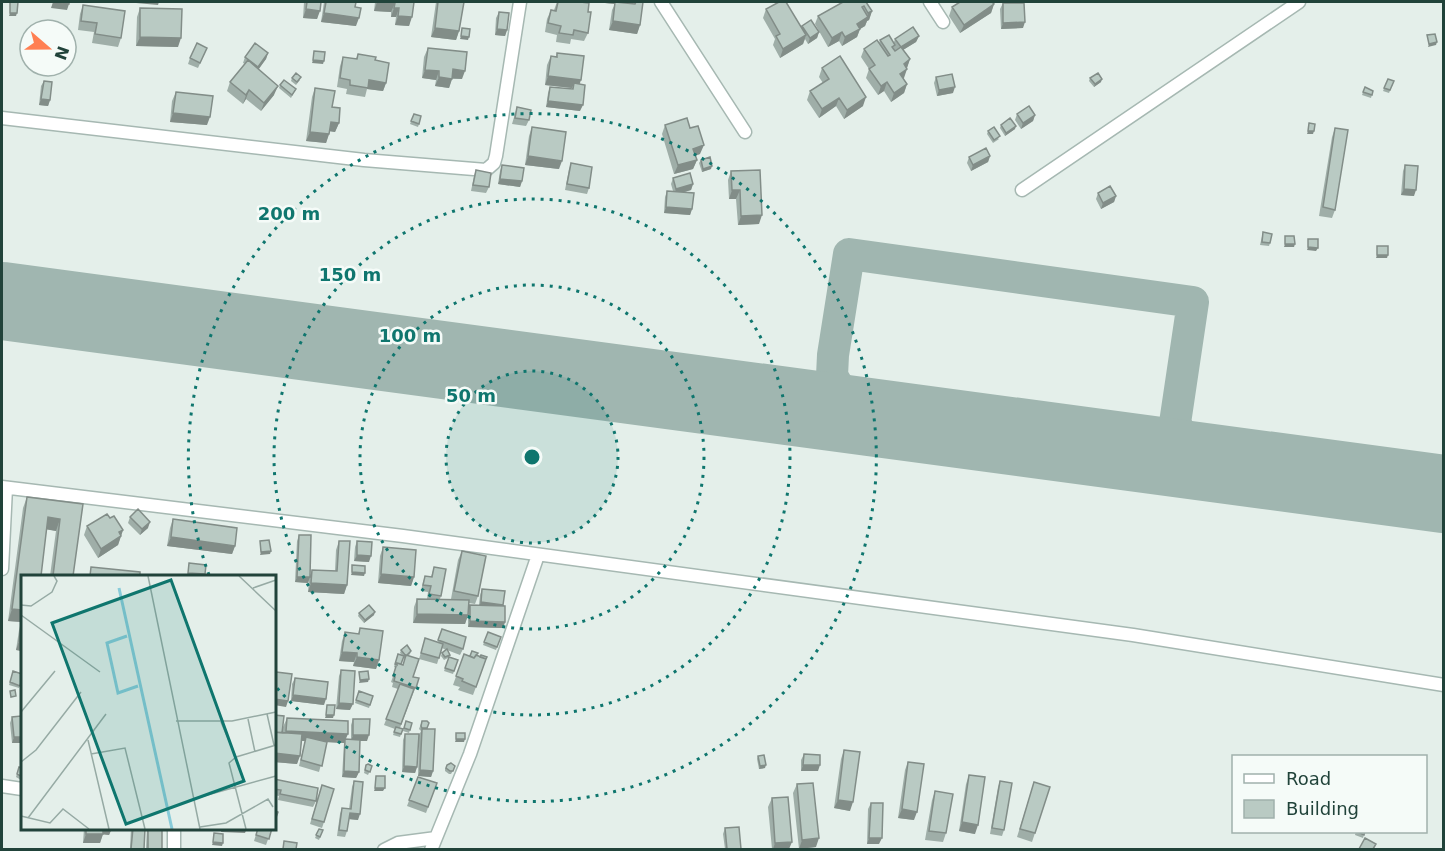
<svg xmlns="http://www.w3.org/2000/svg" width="1445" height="851" font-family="'DejaVu Sans',sans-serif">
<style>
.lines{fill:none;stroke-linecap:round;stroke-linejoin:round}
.taxiway{stroke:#a0b6b0;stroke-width:32}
.runway{stroke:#a0b6b0;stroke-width:78}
.street-casing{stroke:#a6b8b2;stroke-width:15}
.street{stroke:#fff;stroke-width:12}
.wall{fill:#9faea8;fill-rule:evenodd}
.shaded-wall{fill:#828d88}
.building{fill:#b9cac3;stroke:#828d88;stroke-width:1.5}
.ring{fill:none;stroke:#0f766e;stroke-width:3;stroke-dasharray:3 6}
.inset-river{fill:none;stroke:#87cbd9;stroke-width:3}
.inset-road{fill:none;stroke:#96aaa4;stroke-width:1.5}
.view{fill:#0f766e;fill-opacity:0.15;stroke:#0f766e;stroke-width:3}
.inset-edge{fill:none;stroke:#21433a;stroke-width:3}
.centre{fill:#0f766e;stroke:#f5fbf8;stroke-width:3}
.ring-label{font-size:18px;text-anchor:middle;font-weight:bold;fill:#0f766e;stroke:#f5fbf8;stroke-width:5;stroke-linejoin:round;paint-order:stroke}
</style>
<rect width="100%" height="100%" fill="#e4efea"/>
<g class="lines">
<path class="taxiway" d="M845 398 832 376 833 355 849 254 1193 302 1175 423 1181 434 1190 444"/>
<path class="runway" d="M2 301 1444 494"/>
<g class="street-casing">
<path id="street" d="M661 2 745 132
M930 2 943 22
M2 118 364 160 486 170 494 163 496 156 520 2
M1022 190 1299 2
M2 487 403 536 1133 635 1444 685
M2 569 6 488
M2 786 22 789
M174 828V850
M384 850 398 843 436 838
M431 850 470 754 538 555"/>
</g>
<use href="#street" class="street"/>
</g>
<path class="wall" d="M304 2H321L317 19 303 18Z
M324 2H356L355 7 356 26 321 22Z
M375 2H414L409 26 395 25 396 17H391V12L374 11Z
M436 2H464L459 31 456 40 431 37Z
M557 2H580L588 12V33L584 41 571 39 570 44 556 42 557 35 545 32 547 19 551 10H554Z
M605 2H626V3L634 4 635 2H643L640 25 637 34 609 30 612 10 615 4 605 3Z
M866 2 872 11 869 20 867 21 865 26 860 29 857 37 842 46 839 41 828 47 815 24 818 16Z
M958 2H992L994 4 991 13 960 33 949 16 952 7 958 3Z
M1003 3 1023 28 1001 29 1000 9Z
M83 5 121 38 118 47 92 43 94 32 78 30 80 14Z
M140 8 178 47 136 46 137 17Z
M766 9 801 28 802 26 819 32 817 38 808 44 805 39 803 44 780 58 773 45 775 39 763 18Z
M499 12 507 30 505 36 495 35 496 18Z
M919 36 916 42 903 50 910 59 903 78 907 84 904 93 891 102 884 91 878 95 866 78 869 69 861 57 864 49 879 43 880 40 894 42 895 39Z
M207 48 198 68 188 64 190 58Z
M428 48 462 79H452L449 88 435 86 436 80 422 78 424 57Z
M268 53 266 59 258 69 274 95 261 111 246 99 243 104 227 91 230 82 245 64 243 63 245 57Z
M557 53 579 84 580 111 546 107 548 93 550 87 572 89V88L545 85 547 65 551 56 556 57Z
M358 54 375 60 386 83 383 91 367 89 365 97 346 94 347 89 337 87 340 66 343 57 356 59Z
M822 68 863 106 844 119 836 106 819 118 807 100 810 91 823 83 819 77Z
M936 77 953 93 937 96 934 83Z
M292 78 300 80 296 85 291 81Z
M1090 78 1101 82 1094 87 1089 81Z
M1388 79 1394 81 1389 93 1383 91Z
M44 81 50 100 48 106 39 105 41 86Z
M280 85 296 89 291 98 279 88Z
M1365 87 1373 91 1371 98 1362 95Z
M315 88 332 107 339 123 335 132 330 131 326 143 306 141 312 97Z
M176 92 207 125 170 122 172 101Z
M517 107 529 120 526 126 512 124Z
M414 114 419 124 418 127 410 124Z
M1017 114 1035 115 1033 121 1021 129 1015 120Z
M665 125 690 128 700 154 695 156 697 160 693 169 674 174 662 134Z
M1001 125 1015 129 1005 136 1000 128Z
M532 127 559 169 525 165 529 136Z
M1335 128V210L1332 218 1319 216 1332 137Z
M988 131 999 139 993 143 987 134Z
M990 156 988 162 971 171 967 163 969 157Z
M701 160 711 169 702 172 699 163Z
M571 163 589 188 587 194 565 190 569 169Z
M502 165 522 181 520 187 498 184 500 171Z
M1405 165 1414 196 1401 195 1403 171Z
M476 170 489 187 486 193 471 191 474 176Z
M731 171 759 224 738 225 736 199H729L728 180Z
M673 178 693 184 691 190 684 192 692 209 690 215 664 213 665 197 667 191H673L671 184Z
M1098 193 1116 196 1114 202 1101 209 1096 199Z
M1263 232 1270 243 1269 246 1260 245Z
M27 497 83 504 73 576H50L56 531 47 529 22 651 16 650 19 630 21 622 8 621 23 508Z
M130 517 148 528 140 535 128 523Z
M110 518 123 530 118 545 98 558 84 535 87 526Z
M173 519 235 546 232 554 167 546 170 528Z
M299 535 310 576 312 570 335 571 336 550 339 541 347 585 344 594 308 592 309 579 308 583 295 582 297 541Z
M357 541 369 562 354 561 355 547Z
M383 547 414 577 411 586 378 583 380 556Z
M462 551 478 596 475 604 469 603 468 611 470 605H479L480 595 482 589 503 606 505 622 503 628 468 627V615L465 624 413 623 414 607 417 599H427L428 592 421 591 423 582 425 576 431 577 434 567 441 596 440 599H451L458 560Z
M359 613 374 615 364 623 358 616Z
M360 628 379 660 376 669 353 666 354 662 339 661 342 641 345 632 358 634Z
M442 629 463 649 460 655 447 650 450 655 448 658 444 660 441 656 442 653 446 650 442 648 437 664 419 659 425 638 438 642Z
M488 632 501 637 496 650 483 645Z
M401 650 411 651 410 654 408 656 413 677 419 678 400 728 403 729 400 737 393 735 395 729 384 725 398 689 392 687 393 683 391 682 396 668 394 667 398 654 402 655 400 653ZM403 657 405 659 403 665 401 664Z
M464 654 470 656H477L487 657 473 695 458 690 460 687 453 685Z
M449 657 458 660 453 674 444 671Z
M341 670 350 710 336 709 339 676Z
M13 671 22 678 19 688 9 685Z
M295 678 324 705 291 701 292 684Z
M359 691 373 696 369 708 355 703Z
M274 715 282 733H283V727L287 718 346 739 351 740V725L353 719 367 741H360L359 772 356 778 342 777 344 743 327 742 319 772 299 766 305 741H302L297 764 274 762Z
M12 717 22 737 20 743H12L10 723Z
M406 721 412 723 409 733 403 731Z
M422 721 427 729 433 771 431 777 418 776 419 735 421 731 419 729Z
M405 734 417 767 415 773 402 772 403 740Z
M844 750 850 811 834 808 841 759Z
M804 754 818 771H801V760Z
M758 756 765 768 759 769 757 759Z
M908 762 914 820 898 818 905 770Z
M366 765 372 766 368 775 364 773Z
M19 767 22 768V779L21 780 16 777Z
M445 768H446L454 769 451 774H449L445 771Z
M969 775 975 834 959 831 966 784Z
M418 777 437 783 426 813 407 806Z
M274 779 316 801 313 807 278 800 279 796 274 795Z
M354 781 358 820 349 819 347 831 345 837 337 836 340 814 342 808 349 809 352 787Z
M1000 781 1004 830 1002 836 990 834 998 787Z
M1034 782 1035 833 1032 842 1017 837Z
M797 784 816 847 799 849 793 793Z
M320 791 324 822 322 828 310 824Z
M935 791 946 833 943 842 925 840 932 800Z
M772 798 789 849H772L768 807Z
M871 803 879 844H867L868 809Z
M84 828H112L109 835 103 834 100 843H83Z
M131 828H145L144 849H130Z
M147 828H162V849H146Z
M258 828H272L266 845 254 841Z
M725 828 741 849H725L723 834Z
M319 829 323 830 319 840 315 838Z
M1356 831H1365L1363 838 1355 835Z"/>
<path class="shaded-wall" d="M53 2 69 4 67 10 51 8Z
M136 2H159L158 5 136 3Z
M377 2 395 3 391 12 374 11Z
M605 2H626L625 5 605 3Z
M994 4 991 13 960 33 964 25Z
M394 8H399L396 17H391Z
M306 9 320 11 317 19 303 18Z
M872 11 869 20 867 21 865 26 860 29 857 37 842 46 845 37 857 24 867 18 868 13Z
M10 13H17L16 16H9Z
M324 13 359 18 356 26 321 22Z
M398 16 412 17 409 26 395 25Z
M613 21 640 25 637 34 609 30Z
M1025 22 1023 28 1001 29 1003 23Z
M435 28 459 31 456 40 431 37Z
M497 29 507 30 505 36 495 35Z
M819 32 817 38 808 44 810 38Z
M842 32 839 41 828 47 832 38Z
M806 35 803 44 780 58 783 49Z
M461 36 469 37 468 40 460 39Z
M919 36 916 42 898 53 901 47Z
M140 37 181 38 178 47 136 46Z
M1437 42 1436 45 1428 47 1429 44Z
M268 53 266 59 256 73 258 67Z
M910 59 907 68 904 64Z
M313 60 324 61 323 64 312 63Z
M453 69 465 71 462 79 450 78Z
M907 69 904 78 896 83 900 74Z
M425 70 439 71 436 80 422 78Z
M548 76 581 80 578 89 574 83 572 88 545 85Z
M439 77 452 79 449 88 435 86Z
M1102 79 1101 82 1094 87 1095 84Z
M369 80 386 83 383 91 367 89Z
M887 82 884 91 878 95 881 86Z
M907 84 904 93 891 102 894 93Z
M278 86 274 95 261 111 264 103Z
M955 87 953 93 937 96 939 90Z
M249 90 246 99 243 104 246 95Z
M866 97 863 106 844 119 847 110Z
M839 98 836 106 819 118 822 109Z
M41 99 50 100 48 106 39 105Z
M548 101 583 105 580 111 546 107Z
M173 113 210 117 207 125 170 122Z
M1035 115 1033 121 1021 129 1023 123Z
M331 122 339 123 335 132 328 131Z
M1016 126 1015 129 1005 136 1006 133Z
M1308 131H1314L1313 134H1307Z
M310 132 329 134 326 143 306 141Z
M704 145 700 154 690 157 693 149Z
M528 156 562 161 559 169 525 165Z
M990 156 988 162 971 171 973 165Z
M697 160 693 169 674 174 678 165Z
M712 166 711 169 702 172 703 169Z
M500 179 522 181 520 187 498 184Z
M693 184 691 190 674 195 676 189Z
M1404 189 1416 190 1414 196 1401 195Z
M732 190H740L736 199H729Z
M1116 196 1114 202 1101 209 1103 203Z
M666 207 692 209 690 215 664 213Z
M762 215 759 224 738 225 741 216Z
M1285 244H1295L1294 247H1284Z
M1308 247 1318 248 1316 251 1307 250Z
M1377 255H1388L1387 258H1376Z
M48 517 60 519 56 531 44 529Z
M150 522 148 528 140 535 142 529Z
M123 530 118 545 98 558 101 549 119 532Z
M171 537 235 546 232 554 167 546Z
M271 551 270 554 260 555 261 552Z
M357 555 371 556 369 562 354 561Z
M352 572 365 573 364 576 351 575Z
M188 573 205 574 204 576H186Z
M381 574 414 577 411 586 378 583Z
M297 577H310L308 583 295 582Z
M311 583 347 585 344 594 308 592Z
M481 602 503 605 501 611 478 608Z
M12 609 22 610V622L8 621Z
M375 612 374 615 364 623 365 620Z
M417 614 468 615 465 624 413 623Z
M470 621 505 622 503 628 468 627Z
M19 641H22V651L16 650Z
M342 652 357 653 354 662 339 661Z
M357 657 379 660 376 669 353 666Z
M369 679 368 682 359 683 360 680Z
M293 695 326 699 324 705 291 701Z
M274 699 288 701 286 707 274 705Z
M339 703 353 704 350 710 336 709Z
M326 715H334L333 718H325Z
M286 731 348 734 344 743 305 741 306 737 305 741 283 740Z
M353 735H369L367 741H351Z
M14 737H22L20 743H12Z
M456 739H465L464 742H455Z
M274 753 300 756 297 764 274 762Z
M766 765 765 768 759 769 760 766Z
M803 765H820L818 771H801Z
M404 766 417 767 415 773 402 772Z
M420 770 433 771 431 777 418 776Z
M344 771 359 772 356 778 342 777Z
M375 788H385L383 791H374Z
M838 800 853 802 850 811 834 808Z
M902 809 917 812 914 820 898 818Z
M350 813 360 814 358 820 348 819Z
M962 822 978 825 975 834 959 831Z
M102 828H112L109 835 100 834Z
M222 828H247L245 833 221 832Z
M86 834H103L100 843H83Z
M819 838 816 847 799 849 802 840Z
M869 838H882L879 844H867Z
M213 842 223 843 222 846 212 845Z
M792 842 789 849H773L775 843Z"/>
<path class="building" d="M10 2H18L17 13H10Z
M53 2H69V4Z
M307 2H321L320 11 306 9Z
M326 2H356L355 7 361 8 359 18 324 13Z
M377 2H414L412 17 398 16 399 8H394L395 3Z
M438 2H464L459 31 435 28Z
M558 2H580L589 3 588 12H591L588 33 574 30 573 35 559 33 561 26 548 23 551 10 556 11Z
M615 2 635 4 636 2H643L640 25 613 21Z
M779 2H786L806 35 783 49 776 36 780 34 766 9Z
M843 2H866L872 11 868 13 864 6 862 7 868 17 857 24 860 29 845 37 842 32 832 38 818 16Z
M960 2H992L994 4 964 25 952 7Z
M1003 3H1024L1025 22 1003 23Z
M83 5 125 11 121 38 95 34 97 23 81 21Z
M140 8 182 9 181 38 140 37Z
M499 12 509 13 507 30 497 29Z
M811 20 819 32 810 38 802 26Z
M913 27 919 36 901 47 895 39Z
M462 28 470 29 469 37 461 36Z
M1435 34 1437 42 1429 44 1427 35Z
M889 35 895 45 892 47 895 51 901 47 910 59 904 64 907 69 900 74 907 84 894 93 887 82 881 86 869 69 875 65 864 49 877 40 888 56 890 55 880 40Z
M197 43 207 48 200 63 190 58Z
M255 43 268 53 258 67 245 57Z
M428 48 467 52 465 71 453 69 452 79 439 77V71L425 70Z
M314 51 325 52 324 61 313 60Z
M557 53 584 56 581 80 548 76 551 56 557 57Z
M358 54 376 57 375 60 389 63 386 83 369 80 368 88 350 85V80L340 78 343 57 357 59Z
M840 56 866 97 847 110 839 98 822 109 810 91 829 79 822 68Z
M248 60 278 86 264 103 249 90 246 95 230 82Z
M296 73 301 77 297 82 292 78Z
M1098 73 1102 79 1095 84 1090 78Z
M952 74 955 87 939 90 936 77Z
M1388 79 1394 81 1390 90 1384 88Z
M284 80 296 89 292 95 280 85Z
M44 81 52 82 50 100 41 99Z
M574 83 585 85 583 105 548 101 550 87 573 89Z
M1365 87 1373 91 1372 95 1363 92Z
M315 88 335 91 332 107 340 108 339 123 331 122 329 134 310 132Z
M176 92 213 96 210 117 173 113Z
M1029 106 1035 115 1023 123 1017 114Z
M517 107 531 110 529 120 515 118Z
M414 114 421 116 419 124 411 121Z
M687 118 690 128 698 126 704 145 693 149 697 160 678 165 665 125Z
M1010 118 1016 126 1006 133 1001 125Z
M1309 123 1315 124 1314 131H1308Z
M532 127 566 132 562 161 528 156Z
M994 127 1000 136 994 140 988 131Z
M1335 128 1348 130 1335 210 1323 207Z
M986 148 990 156 973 165 969 157Z
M710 157 712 166 703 169 701 160Z
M571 163 592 167 589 188 567 184Z
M502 165 524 168 522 181 500 179Z
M1405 165 1418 166 1416 190 1404 189Z
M476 170 491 173 489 187 473 185Z
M760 170 762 215 741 216 740 190H732L731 171Z
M690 173 693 184 676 189 673 178Z
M1110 186 1116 196 1103 203 1098 193Z
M667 191 694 193 692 209 666 207Z
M1263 232 1272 234 1270 243 1262 242Z
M1285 236H1294L1295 244H1285Z
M1308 239H1318V248L1308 247Z
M1377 246H1388V255H1377Z
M27 497 83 504 73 576H53L60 519 48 517 41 576H47H22V610L12 609Z
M138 509 150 522 142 529 130 517Z
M107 514 110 518 114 516 123 530 119 532 121 536 101 549 87 526Z
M173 519 237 528 235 546 171 537Z
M299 535H311L310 577H297Z
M269 540 271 551 261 552 260 541Z
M339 541H350L347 585 311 583 312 570 337 571Z
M357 541 372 542 371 556 357 555Z
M383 547 416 550 414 577 381 574Z
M462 551 486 556 478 596 454 591Z
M189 563 206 565 205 574 188 573Z
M352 565 365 566V573L352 572Z
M91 567 140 572V576H90Z
M434 567 446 569 441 596 429 594 431 586 423 585 425 576 432 577Z
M482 589 505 591 503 605 481 602Z
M417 599 469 600 468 615 417 614Z
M369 605 375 612 365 620 359 613Z
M470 605 505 606V622L470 621Z
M22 621V641H19Z
M360 628 383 631 379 660 357 657V653L342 652 345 632 359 634Z
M442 629 466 637 463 649 438 640Z
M488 632 501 637 497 647 484 642Z
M425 638 443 644 439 658 421 653Z
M407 645 411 651 406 656 401 650Z
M447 649 450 655 445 657 442 653Z
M472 651 478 653 474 658 470 656Z
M398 654 404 656 401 664 397 663V665L395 664Z
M464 654 474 658 476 655 486 659 476 687 462 681 463 679 456 676Z
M406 655 419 659 413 677 419 678 416 688 394 681 395 677 393 676 397 663 403 665Z
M481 655 487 657 486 659 480 657Z
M449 657 458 660 454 671 445 668Z
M341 670 355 671 353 704 339 703Z
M13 671 22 674V678L20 686 10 682Z
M368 671 369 679 360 680 359 672Z
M276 672 292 674 288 701 274 699V683Z
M295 678 328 682 326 699 293 695Z
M400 684 414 689 401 724 386 719Z
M15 690 16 696 11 697 10 691Z
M359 691 373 696 370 705 356 700Z
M327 705H335L334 715H326Z
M274 715 284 716 282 733 274 732Z
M21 716 22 737H14L12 717Z
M287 718 348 721V734L286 731Z
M353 719H370L369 735H353Z
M406 721 412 723 410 730 404 728Z
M422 721H427L429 723 427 728H422L421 726Z
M396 727 403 729 401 734 394 732Z
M422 729H435L433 771 420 770Z
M274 732 302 734 300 756 274 753Z
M456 733H465V739H456Z
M405 734H419L417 767 404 766Z
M306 737 327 742 322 766 301 760Z
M345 739 360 740 359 772 344 771Z
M844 750 860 752 853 802 838 800Z
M804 754 820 755V765H803Z
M764 755 766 765 760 766 758 756Z
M908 762 924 764 917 812 902 809Z
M451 763 455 766 453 771H450L446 768 447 765Z
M368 764 372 766 370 772 365 770 366 765Z
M19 767 22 768V777L17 774Z
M969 775 985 777 978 825 962 822Z
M376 776H385V788H375Z
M418 777 437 783 428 807 409 800Z
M274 779 318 788 316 801 280 794 281 790 274 789Z
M354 781 363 782 360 814 350 813 347 831 339 830 342 808 351 809Z
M1000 781 1012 783 1004 830 992 828Z
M1034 782 1050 787 1035 833 1020 829Z
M813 783 819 838 802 840 797 784Z
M322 785 334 789 324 822 312 819Z
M935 791 953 794 946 833 929 831Z
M788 797 792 842 775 843 772 798Z
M871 803H883L882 838H869Z
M274 810 278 812 274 823Z
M739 827 741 849H727L725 828Z
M86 828H103V834H86Z
M133 828H145L144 849H131Z
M148 828H162V849H148Z
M258 828H272L269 839 256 835Z
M319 829 323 830 320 837 316 835Z
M1356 831H1365L1364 835Z
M214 833 223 834V843L213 842Z
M1365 838 1376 844 1373 849H1359Z
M284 841 297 843 296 849H283Z"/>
<circle cx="532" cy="457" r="86" fill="#0f766e" fill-opacity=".12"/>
<g class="ring">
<circle cx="532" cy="457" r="86"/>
<circle cx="532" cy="457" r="172"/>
<circle cx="532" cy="457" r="258"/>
<path d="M209 575A344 344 0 1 1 276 687"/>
</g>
<g transform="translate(21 575)">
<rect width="255" height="255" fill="#e4efea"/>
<path class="inset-river" d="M98 13 151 254M106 61 86 68 97 118 117 111"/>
<path class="inset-road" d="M127 1 179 254M218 1 255 36M232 13 255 5M0 30 10 31 31 17 36 6 33 1M0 40 79 97M0 137 34 96M246 139 253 170M227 144 234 177M155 146H211L255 137M200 147 215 182 255 170M67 165 88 254M70 179 104 173 124 254M215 182 208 188 225 254M0 187 15 175 60 117M172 224 255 201M0 241 29 248 42 234 68 254M7 243 85 139M179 252 205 248 247 224 252 232"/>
<path class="view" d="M150 5 223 206 105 249 31 48Z"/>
<rect width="255" height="255" class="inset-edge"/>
</g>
<circle cx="532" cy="457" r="9" class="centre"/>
<g class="ring-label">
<text x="289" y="220">200 m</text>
<text x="350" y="281">150 m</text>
<text x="410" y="342">100 m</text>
<text x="471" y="402">50 m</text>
</g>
<rect width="1445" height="851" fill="none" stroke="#21433a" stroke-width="6"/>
<rect x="1232" y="755" width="195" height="78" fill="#f5fbf8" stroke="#a0b1ac" stroke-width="1.5"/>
<rect x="1244" y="774" width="30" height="9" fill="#ffffff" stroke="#a0b1ac" stroke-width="1.5"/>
<text x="1286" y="785" font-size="18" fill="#21433a">Road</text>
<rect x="1244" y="800" width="30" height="18" fill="#b9cac3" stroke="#a0b1ac" stroke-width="1.5"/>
<text x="1286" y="815" font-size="18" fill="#21433a">Building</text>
<g transform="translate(48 48) rotate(110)"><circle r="28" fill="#f5fbf8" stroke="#a0b1ac" stroke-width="1.5"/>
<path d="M0-4.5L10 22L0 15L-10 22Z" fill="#ff7f52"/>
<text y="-9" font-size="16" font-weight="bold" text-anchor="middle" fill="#21433a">N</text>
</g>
</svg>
